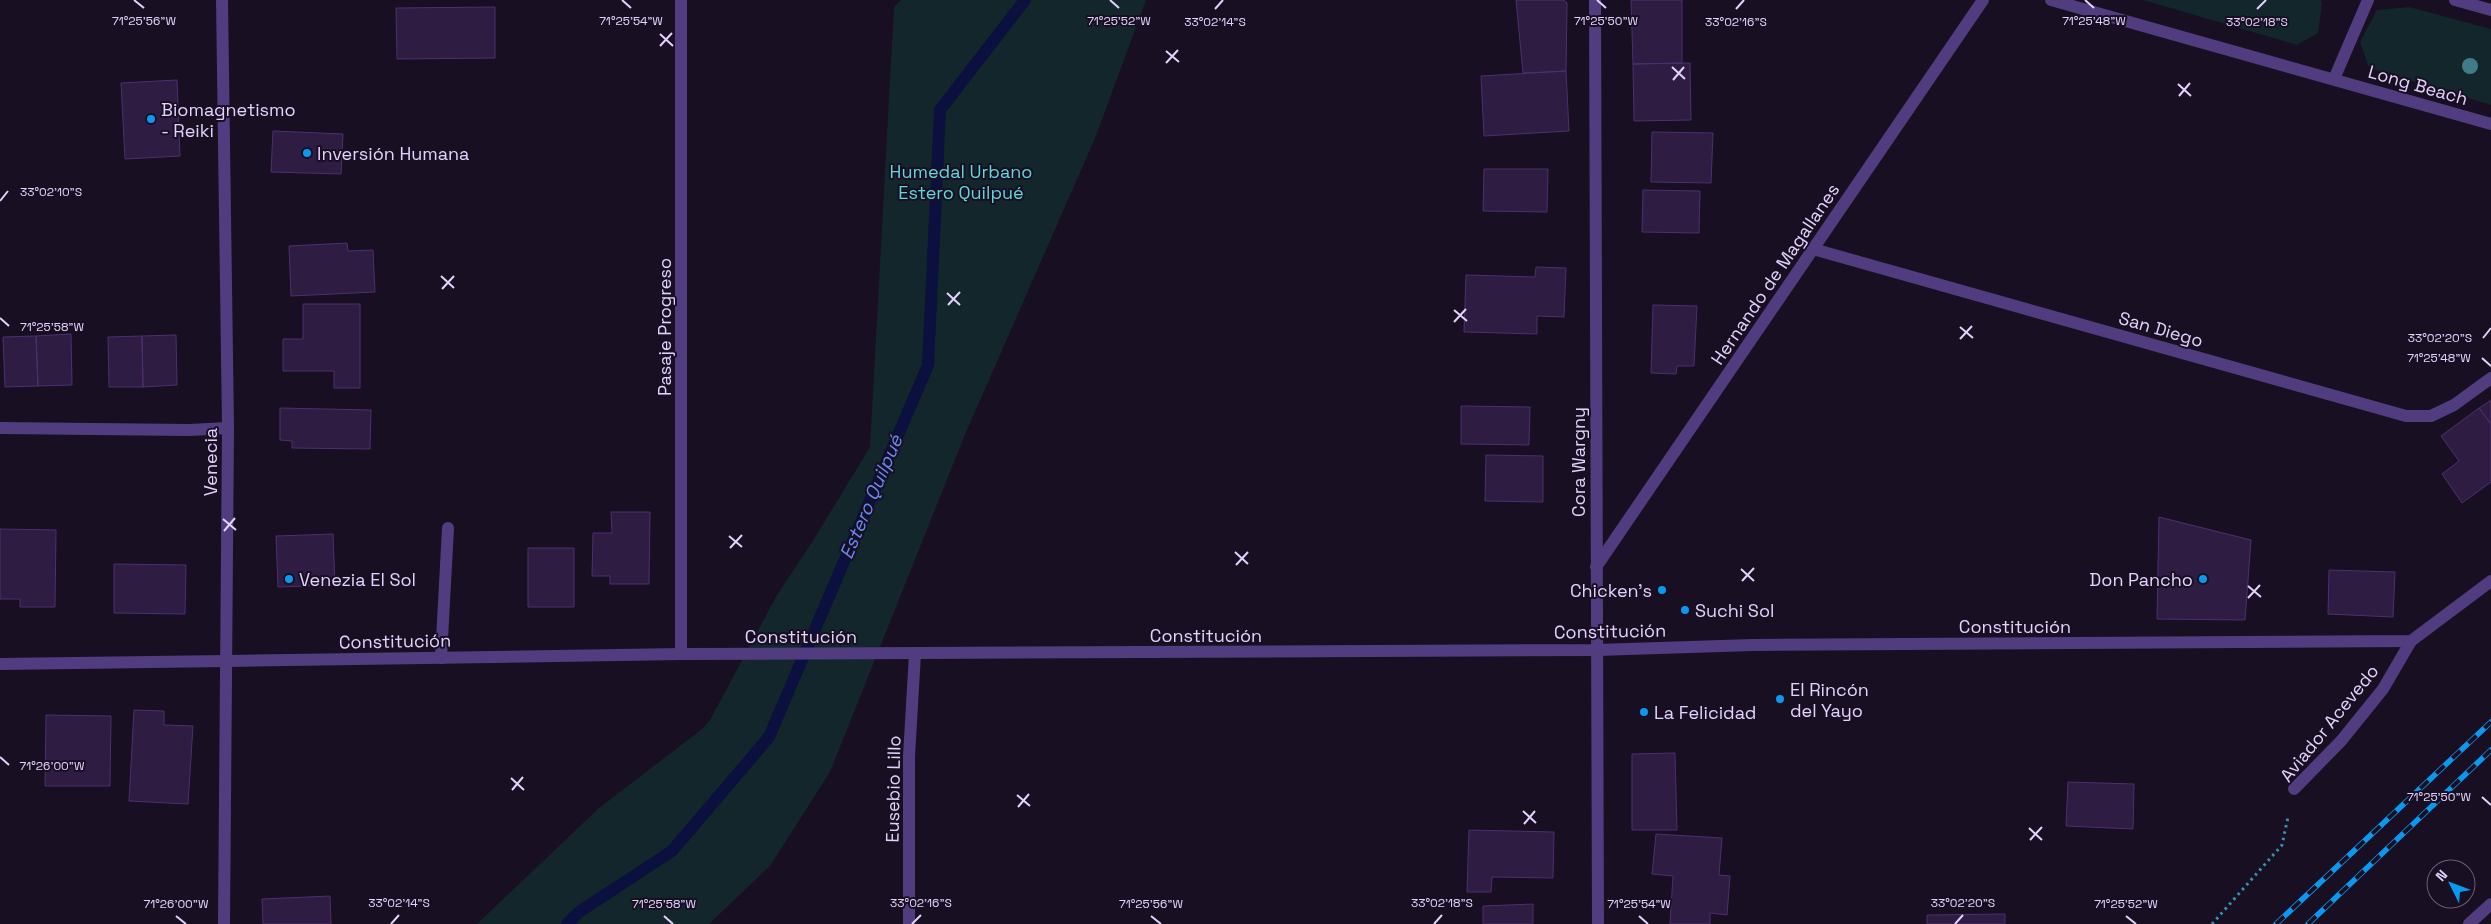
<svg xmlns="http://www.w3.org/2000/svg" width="2491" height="924" font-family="'Space Grotesk',sans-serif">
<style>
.green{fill:#12262c}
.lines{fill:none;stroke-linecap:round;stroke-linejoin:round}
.stream{stroke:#0c103e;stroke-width:12}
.building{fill:#2e1c43;stroke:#4d2f6e}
.path{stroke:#3394b0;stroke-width:3;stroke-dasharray:2.5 4;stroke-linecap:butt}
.service{stroke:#513c7f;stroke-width:12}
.minor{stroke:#513c7f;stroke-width:12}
.tertiary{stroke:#513c7f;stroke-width:12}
.rail-casing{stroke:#0a99f1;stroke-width:5.5}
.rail{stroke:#180f22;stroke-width:4;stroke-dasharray:11;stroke-linecap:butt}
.tree{fill:#407c87}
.ticks{fill:none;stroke:#e3d2fd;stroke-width:2}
.poi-dot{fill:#0a99f1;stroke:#180f22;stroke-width:2}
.labels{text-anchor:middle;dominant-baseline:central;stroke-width:4;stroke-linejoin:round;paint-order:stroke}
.street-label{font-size:18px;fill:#e3d2fd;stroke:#180f22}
.poi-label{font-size:18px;fill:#e3d2fd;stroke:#180f22;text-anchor:start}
.park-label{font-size:18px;fill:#61d6da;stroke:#180f22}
.water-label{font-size:19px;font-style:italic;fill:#648af9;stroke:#180f22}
.ticks-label{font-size:12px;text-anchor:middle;fill:#e3d2fd;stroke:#180f22;stroke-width:4;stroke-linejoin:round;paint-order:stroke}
</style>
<rect width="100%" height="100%" fill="#180f22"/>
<path class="green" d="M901 0H1146L1096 136 964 437 830 772 770 866 709 924H477L599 808 702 729 710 720 777 595 814 539 870 447 894 7Z
M2143 0H2321L2322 3 2318 33 2297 45Z
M2409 7 2491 29V105L2369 68 2360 42 2377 10Z"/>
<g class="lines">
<path class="stream" d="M567 924 579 912 672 851 769 737 928 365 940 110 1025 0"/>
</g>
<path class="building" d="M1516 0H1564L1567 3 1566 71 1523 73Z
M1631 0H1682V63L1633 64Z
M495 7V58L397 59 396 8Z
M1690 63 1691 120 1634 121 1633 64Z
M1566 71 1569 131 1484 136 1481 76Z
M177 80 180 156 125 159 121 83Z
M273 131 343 134 341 174 271 172Z
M1652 132 1713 133 1711 183 1651 182Z
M1484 169H1548L1547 212 1483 211Z
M1643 190 1700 191 1699 233 1642 232Z
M347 243 348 251 373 250 375 292 291 296 289 246Z
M1536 267 1566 268 1564 317 1537 316V334L1464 332 1466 275 1535 277Z
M303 304H360V388H334V371H283V339H303Z
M1653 305 1697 306 1694 366H1677L1676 374 1651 373Z
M71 334 72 385 38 386 36 336Z
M176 335 177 385 143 387 142 336Z
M36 336 38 386 5 387 3 337Z
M142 336 143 387H109L108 337Z
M2491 400V424L2479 408Z
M1461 406 1530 407 1529 445 1461 444Z
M280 408 371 410 370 449 292 448V441L280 440Z
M2479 408 2491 424V482L2462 503 2442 474 2459 461 2441 436Z
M1486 455 1543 456V502L1485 501Z
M611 512H650L649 584H610V576H592L593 533H612Z
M2159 517 2251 540 2245 620 2157 619Z
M0 529 56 530 55 607H20V599H0Z
M333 534 335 585 278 587 276 536Z
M528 548H574V607H528Z
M114 564 186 565 185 614 114 613Z
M2329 570 2395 572 2393 617 2328 614Z
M134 710 164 711V725L193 726 188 804 129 801Z
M46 715 111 716 110 786H45Z
M1675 753 1677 830H1632V754Z
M2068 782 2134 784 2133 829 2066 826Z
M1469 830 1554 832 1553 878 1492 877 1491 892H1467Z
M1656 834 1722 838 1719 875 1730 876 1727 915 1710 913V924H1670L1673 876 1652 874Z
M330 896 331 924H263L262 899Z
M1533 904V924H1483V906Z
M2005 914V924H1927V915Z"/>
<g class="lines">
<path class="path" d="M2212 924 2282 845 2288 817"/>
<path class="service" d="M0 428 189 430 228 428"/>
<path class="minor" d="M681 0V654
M1595 0 1598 924
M2051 0 2491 124
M2455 0 2491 10
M2334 79 2368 0
M1813 249 2406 416H2431L2454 405 2491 378
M1596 567 1983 0
M441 658 448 528
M0 664 227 661
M2294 789 2341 741 2383 689 2411 641
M909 924V756L915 654"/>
<path class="tertiary" d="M222 0 228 428 224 924
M227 661 681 654 1597 650 1752 645 2411 641 2491 581
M2469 924 2491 904"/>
<g class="rail-casing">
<path id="rail" d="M2276 924 2491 722
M2308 924 2491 750"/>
</g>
<use href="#rail" class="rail"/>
</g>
<circle class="tree" cx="2470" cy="66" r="8"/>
<path class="ticks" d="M134 0 144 8M622 0 631 8M1110 0 1119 8M1597 0 1606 8M2085 0 2094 8M1215 9 1223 0M1736 9 1744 0M2257 9 2266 0M660 34 673 46M660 46 672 33M1166 51 1179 62M1166 63 1178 50M1672 67 1685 79M1673 80 1684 67M2178 84 2191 96M2179 96 2190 83M0 201 8 191M441 276 454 288M442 289 454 276M947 293 960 305M948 305 960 292M1454 310 1467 321M0 318 9 326M1454 322 1466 309M1960 327 1973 338M2483 338 2491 328M1960 339 1972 326M2482 358 2491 366M223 519 236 530M224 531 235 518M729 536 742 547M730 548 742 535M1235 552 1248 564M1236 565 1248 552M1741 569 1754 581M1742 581 1754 568M2248 586 2261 597M2248 598 2260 585M0 757 9 765M511 778 524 790M512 790 523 777M1017 795 1030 806M2482 797 2491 805M1018 807 1029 794M1523 811 1536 823M1524 824 1535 811M2029 828 2042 840M2030 840 2042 827M176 916 186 924M664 916 673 924M1151 916 1161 924M1639 916 1648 924M2126 916 2136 924M391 924 399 915M912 924 921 915M1434 924 1442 915M1955 924 1963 915"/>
<g class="poi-dot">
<circle cx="151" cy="119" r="5"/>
<circle cx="307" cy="153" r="5"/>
<circle cx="289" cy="579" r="5"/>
<circle cx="2203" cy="579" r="5"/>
<circle cx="1662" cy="590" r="5"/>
<circle cx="1685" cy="610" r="5"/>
<circle cx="1780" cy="699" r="5"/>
<circle cx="1644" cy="712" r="5"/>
</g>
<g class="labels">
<g class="street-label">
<text transform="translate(2418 85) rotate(16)">Long Beach</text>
<text transform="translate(1775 274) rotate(-56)">Hernando de Magallanes</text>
<text transform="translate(664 327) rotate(-90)">Pasaje Progreso</text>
<text transform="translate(2161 329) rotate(16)">San Diego</text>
<text transform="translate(210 462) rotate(-90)">Venecia</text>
<text transform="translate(1578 462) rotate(-90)">Cora Wargny</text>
<text x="2015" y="626">Constitución</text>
<text transform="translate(1610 631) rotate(-1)">Constitución</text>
<text x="1206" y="635">Constitución</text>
<text x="801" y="636">Constitución</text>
<text transform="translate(395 641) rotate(-1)">Constitución</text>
<text transform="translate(2329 723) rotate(-51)">Aviador Acevedo</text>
<text transform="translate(893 789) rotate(-89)">Eusebio Lillo</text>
</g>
<g class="poi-label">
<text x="161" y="109">Biomagnetismo<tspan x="161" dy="21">- Reiki</tspan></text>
<text x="317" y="153">Inversión Humana</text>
<text x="299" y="579">Venezia El Sol</text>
<text x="2193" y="579" text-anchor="end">Don Pancho</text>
<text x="1652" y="590" text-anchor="end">Chicken's</text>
<text x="1695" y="610">Suchi Sol</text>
<text x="1790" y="689">El Rincón<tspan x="1790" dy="21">del Yayo</tspan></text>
<text x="1654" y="712">La Felicidad</text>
</g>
<g class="park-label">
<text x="961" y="171">Humedal Urbano<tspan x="961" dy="21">Estero Quilpué</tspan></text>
</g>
<g class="water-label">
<text transform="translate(871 497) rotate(-67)">Estero Quilpué</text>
</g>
</g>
<g class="ticks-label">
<text x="144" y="25">71°25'56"W</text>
<text x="631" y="25">71°25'54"W</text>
<text x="1119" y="25">71°25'52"W</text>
<text x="1606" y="25">71°25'50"W</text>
<text x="2094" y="25">71°25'48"W</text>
<text x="1215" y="26">33°02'14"S</text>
<text x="1736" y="26">33°02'16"S</text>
<text x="2257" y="26">33°02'18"S</text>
<text x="51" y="196">33°02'10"S</text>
<text x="52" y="331">71°25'58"W</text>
<text x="2440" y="342">33°02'20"S</text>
<text x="2439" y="362">71°25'48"W</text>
<text x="52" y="770">71°26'00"W</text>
<text x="2439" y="801">71°25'50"W</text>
<text x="399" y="907">33°02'14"S</text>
<text x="921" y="907">33°02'16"S</text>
<text x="1442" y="907">33°02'18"S</text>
<text x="1963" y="907">33°02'20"S</text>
<text x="176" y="908">71°26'00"W</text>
<text x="664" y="908">71°25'58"W</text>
<text x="1151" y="908">71°25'56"W</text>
<text x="1639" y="908">71°25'54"W</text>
<text x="2126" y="908">71°25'52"W</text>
</g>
<g transform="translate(2451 884) rotate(312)"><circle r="24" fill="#180f22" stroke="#695d7a"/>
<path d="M0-4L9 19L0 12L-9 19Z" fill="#0a99f1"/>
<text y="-8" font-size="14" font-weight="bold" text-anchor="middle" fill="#e3d2fd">N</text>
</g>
</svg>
